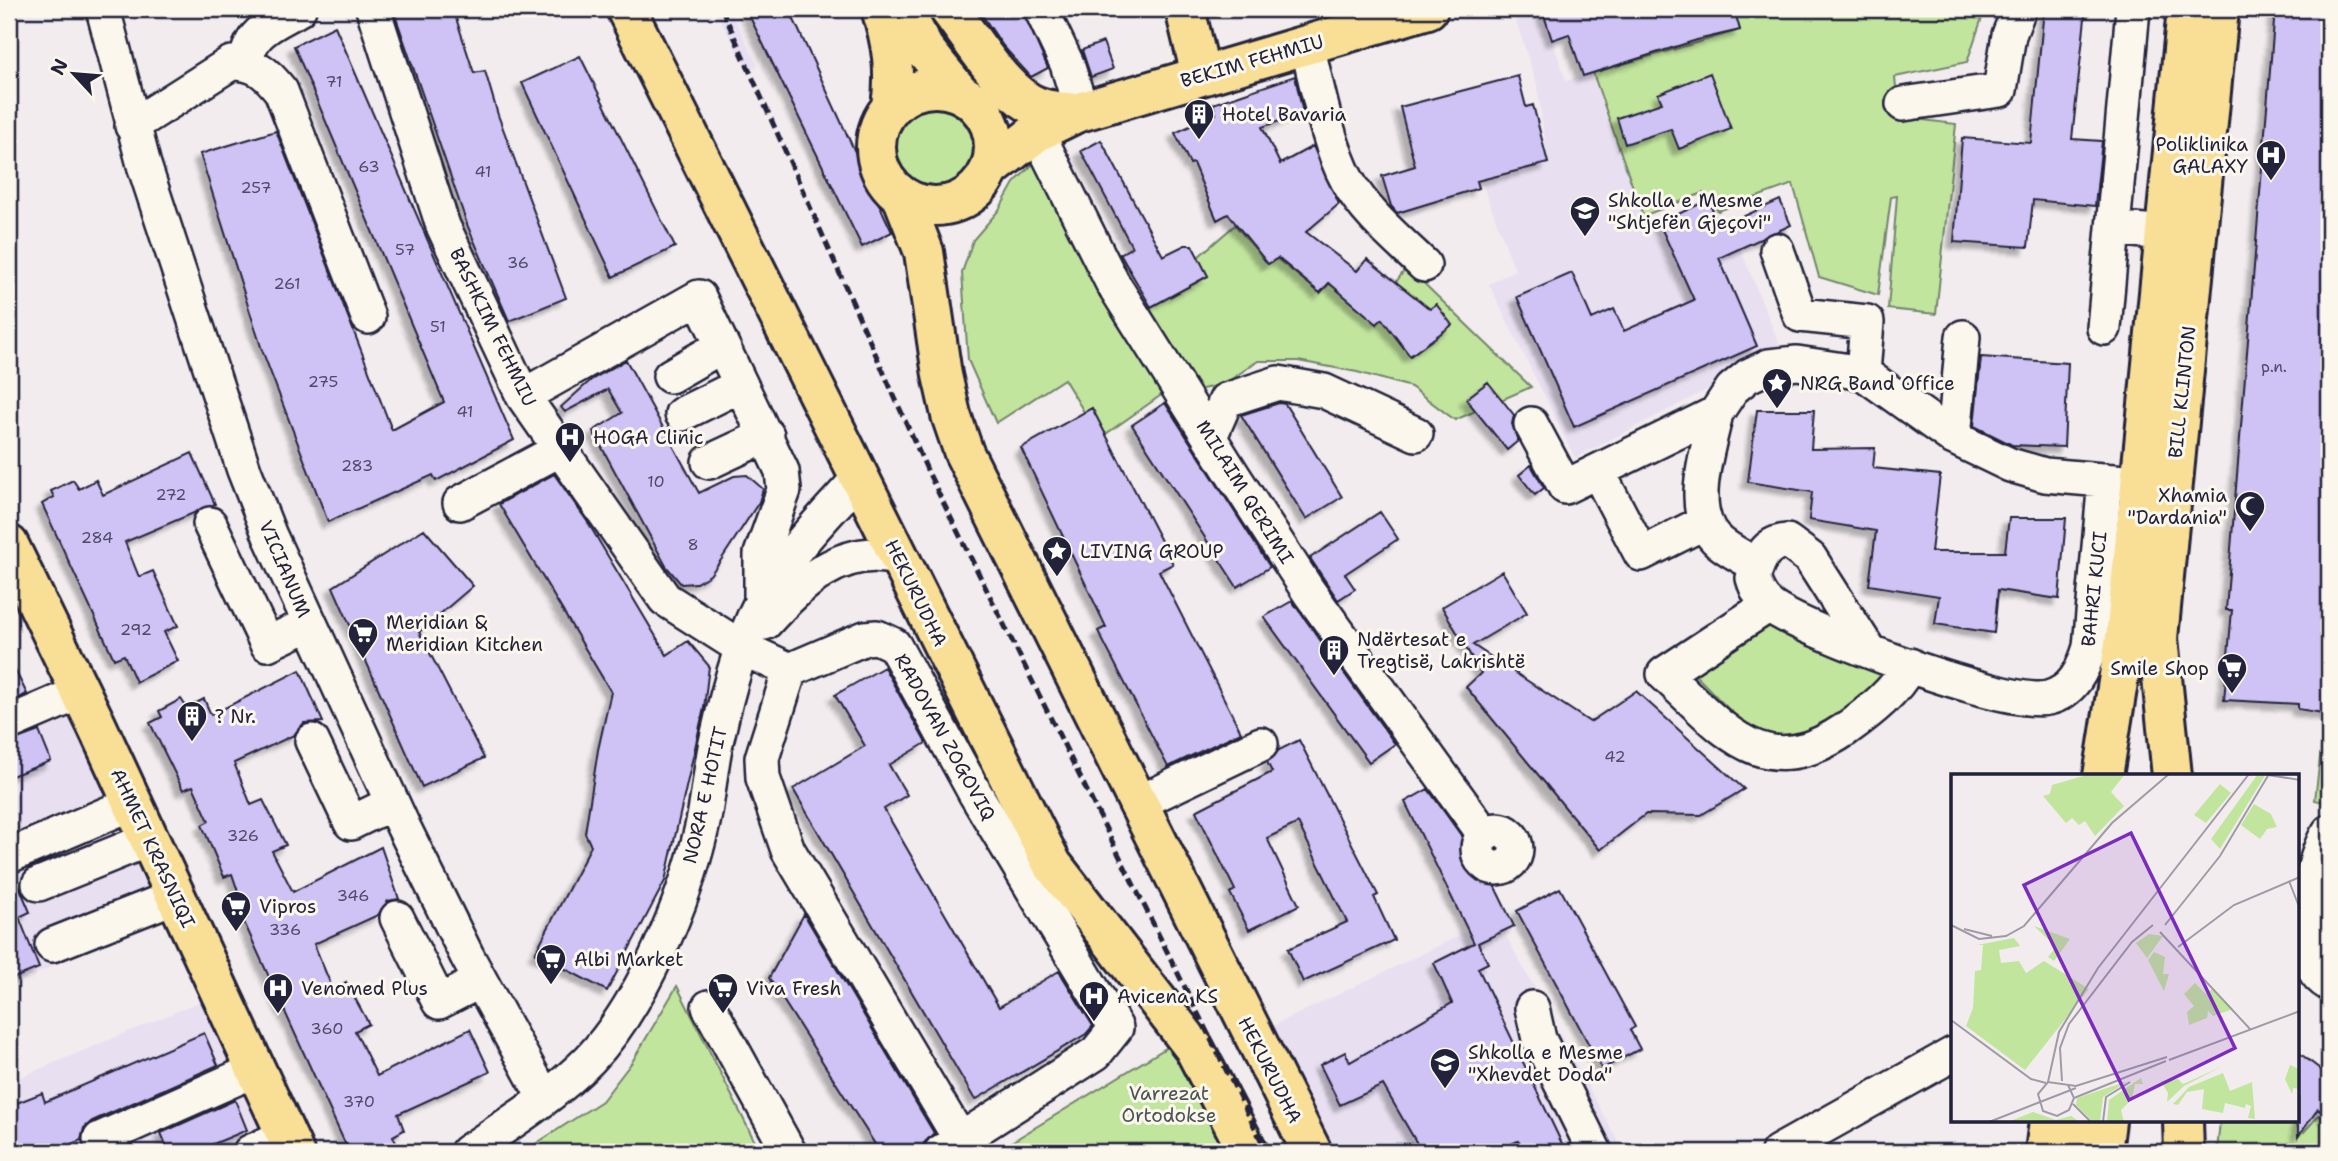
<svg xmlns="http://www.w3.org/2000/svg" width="2338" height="1161" font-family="'Shantell Sans',sans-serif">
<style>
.built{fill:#e8dff0}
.green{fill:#c2e59e;stroke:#72846c;stroke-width:2}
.building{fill:#cfc2f4;stroke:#22223b;stroke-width:2;filter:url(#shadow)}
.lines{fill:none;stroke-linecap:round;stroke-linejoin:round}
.minor-casing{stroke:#22223b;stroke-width:38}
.major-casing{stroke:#22223b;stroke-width:44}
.highway-casing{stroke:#22223b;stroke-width:44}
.minor{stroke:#fbf7ec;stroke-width:33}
.major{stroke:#f9df96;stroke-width:38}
.highway{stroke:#f9df96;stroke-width:38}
.rail{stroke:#22223b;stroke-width:5;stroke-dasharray:10 5;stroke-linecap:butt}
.labels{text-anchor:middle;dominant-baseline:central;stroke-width:6;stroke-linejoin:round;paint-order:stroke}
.number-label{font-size:16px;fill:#4d4a69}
.street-label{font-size:19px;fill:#22223b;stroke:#fbf7ec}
.poi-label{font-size:19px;fill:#22223b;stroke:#fbf7ec;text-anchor:start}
.park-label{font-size:19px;fill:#4a5354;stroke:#fbf7ec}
.inset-road{fill:none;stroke:#9f9ba6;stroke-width:2}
.view{fill:#7b2cbf;fill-opacity:0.15;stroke:#7b2cbf;stroke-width:3.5}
.inset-edge{fill:none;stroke:#22223b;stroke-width:3.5}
</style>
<defs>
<filter id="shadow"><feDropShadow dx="-6" dy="6" stdDeviation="2" flood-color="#0004"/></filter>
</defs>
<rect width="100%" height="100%" fill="#f2ecee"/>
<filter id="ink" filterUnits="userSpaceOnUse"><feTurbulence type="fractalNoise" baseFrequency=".0143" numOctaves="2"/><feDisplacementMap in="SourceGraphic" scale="14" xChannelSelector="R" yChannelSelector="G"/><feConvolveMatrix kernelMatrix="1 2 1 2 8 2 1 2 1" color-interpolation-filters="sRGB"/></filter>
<g filter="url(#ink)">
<path class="built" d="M714 9H730L758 66 748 70Z
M1525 9H1542L1566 81 1593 73 1648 228 1659 223 1682 274 1740 248 1782 351 1575 458 1489 284 1515 270 1482 183 1548 163 1537 84 1513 12Z
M70 705 294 1152H9V1082L204 1000 164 913 9 987V730Z
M1496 918 1624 1152H1331L1269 1028Z"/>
<path class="green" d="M1734 9H1985L1967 62 1895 77 1899 117 1956 124 1936 314 1888 309 1897 196 1891 197 1878 295 1819 277 1793 184 1718 211 1703 193 1643 216 1593 73 1740 30Z
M890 150a42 42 0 1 1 84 0a42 42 0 1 1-84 0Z
M1040 157 1167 391 1100 438 1064 379 996 423 968 360 962 273 973 240 999 210 1014 183Z
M1235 225 1268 264 1277 259 1320 293 1331 282 1377 324 1396 282 1407 267 1531 387 1455 420 1411 387 1357 372 1298 361H1258L1224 384 1193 391 1149 308 1208 276 1198 257Z
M1771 622 1890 675C1865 696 1809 755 1774 742 1743 730 1717 695 1693 673Z
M2323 732 2329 733V803L2315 800Z
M677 986 760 1152H690L686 1143 660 1152H523L602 1101 632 1062Z
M1189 1034 1247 1152H995Z
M2319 1115 2329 1121V1152H2217L2220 1121H2290L2304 1132Z"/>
<path class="building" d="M393 9H453L474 73 485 71 498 115 566 298 509 321 468 227Z
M746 9H789L892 232 862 247Z
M978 9H1022L1048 68 1031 77 1003 46Z
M1542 9H1643L1645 16 1666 9H1734L1740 30 1697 40 1583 76 1569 34 1552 40Z
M2044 9H2086L2072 139 2102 141 2095 206 2033 200 2028 247 1954 242 1962 138 2031 143Z
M2275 9H2329V714L2298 709V704L2224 700 2232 610H2226Z
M335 26 514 440 436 481 433 475 328 522 262 350 200 154 276 131 392 430 444 402 294 46Z
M1103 42 1113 69 1091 77 1082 50Z
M580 56 675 247 613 277 522 83Z
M1710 73 1731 129 1679 149 1671 129 1625 144 1617 118 1662 103 1658 94Z
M1295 76 1303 113 1262 127 1280 164 1313 146 1339 204 1306 232 1357 271 1367 259 1430 309 1436 304 1452 325 1410 356 1382 319 1377 324 1329 283 1320 293 1278 258 1268 264 1228 214 1217 220 1193 163 1190 164 1175 133 1216 114 1213 104Z
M1518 76 1526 107 1533 105 1548 163 1477 181 1479 188 1397 213 1391 206 1382 176 1415 166 1400 107Z
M1101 140 1163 256 1185 245H1192L1208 276 1151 307 1120 254 1132 247 1081 151Z
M1708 200 1720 227 1780 200 1791 225 1719 258 1757 346 1574 427 1517 297 1572 273 1592 319 1614 309 1624 331 1694 300 1659 223Z
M1981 357 2068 363 2064 447 2012 445 1974 426Z
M626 360 699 493 734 476 747 475 763 489 759 502 721 560 710 575 696 583 681 584 666 566 593 431 622 413 608 389 565 412 561 407 591 380Z
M1488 382 1514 415 1512 424 1518 441 1507 450 1466 399Z
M1165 403 1270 567 1237 587 1132 425Z
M1279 403 1285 404 1342 497 1306 519 1241 415Z
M1092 408 1173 564 1159 571 1241 732 1168 767 1098 631 1106 627 1021 448Z
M1757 410H1814L1811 449 1875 448 1873 468 1940 475 1931 552H2005L2009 518H2066L2059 599 1998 590 1994 633 1935 624 1939 596 1869 585 1876 531 1809 520 1812 492 1748 482Z
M192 453 215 504 125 542 139 577 153 571 178 626 164 632 178 661 136 682 124 655 114 659 42 504 54 497 51 491 73 480 79 489 96 480 103 495Z
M1531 465 1544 488 1535 495 1519 475Z
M554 474 587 521 667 655 688 641 709 666 704 708 665 881 607 991 535 953 591 846 585 833 598 750 611 692 499 504Z
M1380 512 1398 539 1345 574 1355 589 1338 600 1310 558Z
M424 529 473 586 419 632 484 758 422 787 333 587Z
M1502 571 1527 613 1473 645 1590 722 1636 691 1744 789 1701 815 1646 814 1600 850 1466 687 1481 673 1442 607Z
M1292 601 1395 744 1369 762 1264 617Z
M9 658 27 694 9 702Z
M884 667 926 743 889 765 907 795 884 809 999 1007 1059 971 1093 1026 1086 1034 975 1100 793 789 865 746 835 695Z
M300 670 323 722 304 723 294 735 234 763 251 805 263 800 286 845 272 851 293 892 381 847 399 899 388 901 378 915 314 944 333 990 346 982 369 1024 355 1031 377 1076 470 1029 490 1072 398 1114 404 1130 393 1136 400 1152H349L243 920 247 918 232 874 224 877 202 825 209 821 193 786 183 790 150 723 162 717 159 711 181 699 187 708 204 699 211 715Z
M39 731 51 761 9 777V742Z
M1299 740 1378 895 1374 897 1394 940 1303 982 1288 949 1347 922 1298 823 1267 838 1299 905 1249 930 1230 893 1235 890 1196 811 1272 772 1267 762 1279 750Z
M1428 789 1468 845 1478 852 1514 926 1478 943 1488 963 1478 968 1566 1152H1525L1518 1141 1492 1152H1422L1383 1085 1340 1105 1320 1065 1345 1052 1350 1062 1452 1003 1434 963 1474 943 1405 802Z
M14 874 30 912 19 917 39 968 9 980V875Z
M1560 888 1635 1027 1630 1030 1640 1049 1602 1069 1517 911Z
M804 914 934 1133 924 1143 922 1152H880L769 978Z
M204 1033 218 1065 92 1121 84 1128 81 1140 63 1148 64 1152H9V1106L42 1093 45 1102Z
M2298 1052 2329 1076V1118L2318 1109 2298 1137Z
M235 1100 247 1130 194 1152H169L161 1133Z"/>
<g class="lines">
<g class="minor-casing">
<path id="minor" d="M103 9 144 165 244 470 270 536 403 826 467 956 544 1097
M373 9 443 226 523 396 665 599 742 648 790 670
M1041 9 1067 64 1082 112
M2133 9 2113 228 2165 233
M1307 45C1317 85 1328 145 1347 180 1365 213 1397 239 1424 265
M247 63C247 32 275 23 299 9
M1903 104 2000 90 2009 35 2019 9
M132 126 231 63C256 63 266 72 281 91L368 317
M1037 132 1112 282 1233 475 1309 592 1484 834
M1777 250 1800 315 1867 322 1863 373
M2104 328 2113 228
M670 376 722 346
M523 396 699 297 782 471 784 490 761 554V601
M1716 413C1709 448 1686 509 1716 539 1727 550 1743 557 1757 565
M682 414 741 385
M1531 424 1565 487 1716 413 1732 389 1748 376 1769 366 1797 363 1863 373 1954 438 2010 465 2045 475 2125 482
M1210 437 1226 400 1278 383 1324 391 1416 434
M1954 438 1963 337
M709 462 767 435
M1598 472 1641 554 1705 522
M460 503 561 449
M210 524 267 644 309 624
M1769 605 1664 674C1724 729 1763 786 1846 729 1872 710 1894 693 1910 665
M765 623C799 585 843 542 899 559
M1868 649 1810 558 1787 541C1765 543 1759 559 1753 578 1756 588 1760 598 1769 605 1801 631 2010 708 2048 698 2073 692 2083 670 2090 647L2105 480
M9 723 81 692
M312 741 351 823 392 803
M1136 804 1261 744
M1478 849a19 19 0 1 1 38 0a19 19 0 1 1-38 0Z
M2329 832C2311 857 2298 941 2314 969 2317 975 2324 981 2329 984
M9 856 133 803
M39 884 150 839
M397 918 439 1002 480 981
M52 945 176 896
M709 1007 789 1152
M1532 1008 1539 1039 1595 1152
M100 1139 255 1070
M250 1152 286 1135
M467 1152C509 1124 555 1095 590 1059 642 1004 685 901 702 827 709 798 710 767 717 738 727 693 740 643 761 602 784 556 825 516 860 477
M941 1152 1096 1053 1116 1028 975 793 894 645 877 637 865 638 790 670 762 758 763 778 788 850 960 1139
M1778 1152 1953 1054"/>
</g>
<g class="major-casing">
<path id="major" d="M626 9 1052 864 1194 1048 1248 1152
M881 9C892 43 896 71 891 107
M903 9 924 49 959 92
M949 9C970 36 999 85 1028 102 1042 111 1060 111 1076 113
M1185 9 1201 75
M876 147a59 59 0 1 1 118 0a59 59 0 1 1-118 0Z
M991 168 1037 132 1076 113 1428 9
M902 196 924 252 942 375 951 415 964 453 1312 1152
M9 545 96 724 294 1152
M2125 638 2187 9
M2158 638 2219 9"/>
</g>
<g class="highway-casing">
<path id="highway" d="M2158 638 2172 776
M2103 776 2125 638
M2183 1121 2184 1152
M2045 1152 2049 1121
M2072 1152 2076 1121
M2102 1152 2106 1121"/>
</g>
<use href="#minor" class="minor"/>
<use href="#major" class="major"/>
<use href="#highway" class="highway"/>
<path class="rail" d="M722 9 928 472 1267 1152"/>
</g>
</g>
<defs>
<g id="building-pin" transform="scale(1.575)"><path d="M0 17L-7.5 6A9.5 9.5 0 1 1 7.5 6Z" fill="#22223b" stroke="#fbf7ec"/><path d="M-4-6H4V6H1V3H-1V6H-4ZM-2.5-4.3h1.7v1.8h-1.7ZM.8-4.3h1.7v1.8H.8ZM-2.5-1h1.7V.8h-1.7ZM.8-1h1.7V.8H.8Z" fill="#fff"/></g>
<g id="hospital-pin" transform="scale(1.575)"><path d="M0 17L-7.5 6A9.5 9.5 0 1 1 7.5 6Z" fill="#22223b" stroke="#fbf7ec"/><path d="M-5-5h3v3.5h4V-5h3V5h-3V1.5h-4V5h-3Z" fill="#fff"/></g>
<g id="school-pin" transform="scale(1.575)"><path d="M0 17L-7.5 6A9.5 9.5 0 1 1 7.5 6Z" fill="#22223b" stroke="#fbf7ec"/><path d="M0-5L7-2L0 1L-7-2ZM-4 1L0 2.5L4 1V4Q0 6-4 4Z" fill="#fff"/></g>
<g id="sight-pin" transform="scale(1.575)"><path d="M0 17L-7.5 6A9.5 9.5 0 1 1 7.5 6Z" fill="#22223b" stroke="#fbf7ec"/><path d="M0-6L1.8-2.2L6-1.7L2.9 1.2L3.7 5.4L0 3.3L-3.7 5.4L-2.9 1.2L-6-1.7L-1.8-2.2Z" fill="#fff"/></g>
<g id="mosque-pin" transform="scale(1.575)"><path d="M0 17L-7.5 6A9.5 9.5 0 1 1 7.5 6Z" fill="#22223b" stroke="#fbf7ec"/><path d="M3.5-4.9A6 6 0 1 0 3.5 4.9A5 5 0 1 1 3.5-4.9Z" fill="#fff"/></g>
<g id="supermarket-pin" transform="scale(1.575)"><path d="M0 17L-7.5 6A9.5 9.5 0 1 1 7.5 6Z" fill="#22223b" stroke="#fbf7ec"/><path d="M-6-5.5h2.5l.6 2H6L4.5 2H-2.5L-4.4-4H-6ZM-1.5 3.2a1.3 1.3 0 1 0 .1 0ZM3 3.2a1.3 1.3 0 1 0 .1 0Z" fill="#fff"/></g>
</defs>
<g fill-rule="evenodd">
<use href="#building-pin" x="1199" y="114"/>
<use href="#hospital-pin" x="2271" y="155"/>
<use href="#school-pin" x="1585" y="211"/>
<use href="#sight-pin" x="1777" y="383"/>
<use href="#hospital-pin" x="570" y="437"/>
<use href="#mosque-pin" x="2250" y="506"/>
<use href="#sight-pin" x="1057" y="551"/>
<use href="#supermarket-pin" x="363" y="633"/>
<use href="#building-pin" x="1334" y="650"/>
<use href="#supermarket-pin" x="2232" y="668"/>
<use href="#building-pin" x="192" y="716"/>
<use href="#supermarket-pin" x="236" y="906"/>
<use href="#supermarket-pin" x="551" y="959"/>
<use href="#hospital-pin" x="278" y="988"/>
<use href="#supermarket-pin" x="723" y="988"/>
<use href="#hospital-pin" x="1094" y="996"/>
<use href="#school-pin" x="1445" y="1063"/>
</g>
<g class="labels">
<g class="number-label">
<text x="334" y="81">71</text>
<text x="369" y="166">63</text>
<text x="483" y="171">41</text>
<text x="256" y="187">257</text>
<text x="405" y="249">57</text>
<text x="518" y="262">36</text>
<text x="287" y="283">261</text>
<text x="438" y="326">51</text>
<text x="2274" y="366">p.n.</text>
<text x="323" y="381">275</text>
<text x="465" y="411">41</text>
<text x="357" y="465">283</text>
<text x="656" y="481">10</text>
<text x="171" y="494">272</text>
<text x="97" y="537">284</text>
<text x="693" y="544">8</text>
<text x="136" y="629">292</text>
<text x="1615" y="756">42</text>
<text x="243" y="835">326</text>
<text x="353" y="895">346</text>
<text x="285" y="929">336</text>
<text x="327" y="1028">360</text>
<text x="359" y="1101">370</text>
</g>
<g class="street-label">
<text transform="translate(1252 61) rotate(-16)">BEKIM FEHMIU</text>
<text transform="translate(493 327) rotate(64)">BASHKIM FEHMIU</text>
<text transform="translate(2182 392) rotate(-84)">BILL KLINTON</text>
<text transform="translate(1245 492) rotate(58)">MILAIM QERIMI</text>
<text transform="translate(285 569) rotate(67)">VICIANUM</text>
<text transform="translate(2094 589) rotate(-84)">BAHRI KUCI</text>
<text transform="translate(916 593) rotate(64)">HEKURUDHA</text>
<text transform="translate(945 737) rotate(61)">RADOVAN ZOGOVIQ</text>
<text transform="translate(705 795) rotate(-77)">NORA E HOTIT</text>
<text transform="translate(153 848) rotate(65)">AHMET KRASNIQI</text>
<text transform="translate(1270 1070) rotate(63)">HEKURUDHA</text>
</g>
<g class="poi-label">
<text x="1222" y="114">Hotel Bavaria</text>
<text x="2248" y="144" text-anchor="end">Poliklinika<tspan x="2248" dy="22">GALAXY</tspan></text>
<text x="1608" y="200">Shkolla e Mesme<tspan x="1608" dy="22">"Shtjefën Gjeçovi"</tspan></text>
<text x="1800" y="383">NRG Band Office</text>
<text x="593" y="437">HOGA Clinic</text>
<text x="2227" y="495" text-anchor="end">Xhamia<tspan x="2227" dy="22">"Dardania"</tspan></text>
<text x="1080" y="551">LIVING GROUP</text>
<text x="386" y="622">Meridian &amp;<tspan x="386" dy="22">Meridian Kitchen</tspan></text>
<text x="1357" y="639">Ndërtesat e<tspan x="1357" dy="22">Tregtisë, Lakrishtë</tspan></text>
<text x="2209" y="668" text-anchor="end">Smile Shop</text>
<text x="215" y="716">? Nr.</text>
<text x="259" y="906">Vipros</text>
<text x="574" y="959">Albi Market</text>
<text x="301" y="988">Venomed Plus</text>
<text x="746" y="988">Viva Fresh</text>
<text x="1117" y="996">Avicena KS</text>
<text x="1468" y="1052">Shkolla e Mesme<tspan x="1468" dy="22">"Xhevdet Doda"</tspan></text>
</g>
<g class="park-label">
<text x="1169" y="1093">Varrezat<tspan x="1169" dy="22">Ortodokse</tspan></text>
</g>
</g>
<g transform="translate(1951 774)">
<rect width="348" height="348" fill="#f2ecee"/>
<path d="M139 0H174L160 18 173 32 144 62 134 47 128 51 121 44 115 49 92 22 99 20 101 11ZM307 0H315L269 75 260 65ZM269 10 280 19 255 49 243 41ZM303 30 320 40 326 53 316 55 309 65 290 51ZM83 152 119 165 103 187 97 183 105 173ZM198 160 212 162 196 184 185 169ZM63 164 69 172 48 176 50 189 68 187 75 199 93 187 138 215 74 296 15 252 22 234 24 197 30 196 32 171H26ZM203 178 214 183 212 200H218L213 217 197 186ZM244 209 255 220 262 214 282 235 262 242 257 237 256 244 238 251 236 238 243 232 233 220ZM339 291 348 295V315L342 314 341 320 334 305ZM270 293 233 312 216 328 217 319 210 307 227 305 232 310ZM272 299 279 317 301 308 304 345 297 344 300 332 295 330 294 334 274 329 272 339 251 335 253 315 236 318 227 331 222 330 238 313ZM190 304 192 310H184L181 325 170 336 173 348H156L158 326ZM177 307 152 323 149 348H142L125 331 126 324ZM82 338 105 346 120 342 129 348H57Z" fill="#c2e59e"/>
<path class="inset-road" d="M317 1 349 6M338 107 349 135M0 151 28 165 55 162 73 152 161 49 218 0M214 151 269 82 318 0M13 155 41 162M209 158 299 255M227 173 283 131 349 103M0 246 80 305 95 309M218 286 349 237M111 307 109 274 118 250 181 168 202 151M97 308 108 258 147 194 298 0M117 311 123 324 118 336 106 342 92 337 87 320 97 308 125 312 216 283M123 324 215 287M122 330 140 348M38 348 125 314M152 348 155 323 179 308"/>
<path class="view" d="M180 59 284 274 178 326 73 111Z"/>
<rect width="348" height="348" class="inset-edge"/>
</g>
<rect width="2338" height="1161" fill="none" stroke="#fbf7ec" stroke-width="35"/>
<rect x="18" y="18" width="2303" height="1126" fill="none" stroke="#22223b" stroke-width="2.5" filter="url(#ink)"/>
<g transform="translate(74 74) rotate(296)" stroke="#fbf7ec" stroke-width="5" paint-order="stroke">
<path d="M0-5L12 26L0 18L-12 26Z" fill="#22223b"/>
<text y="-10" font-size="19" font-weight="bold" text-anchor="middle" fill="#22223b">N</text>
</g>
</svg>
